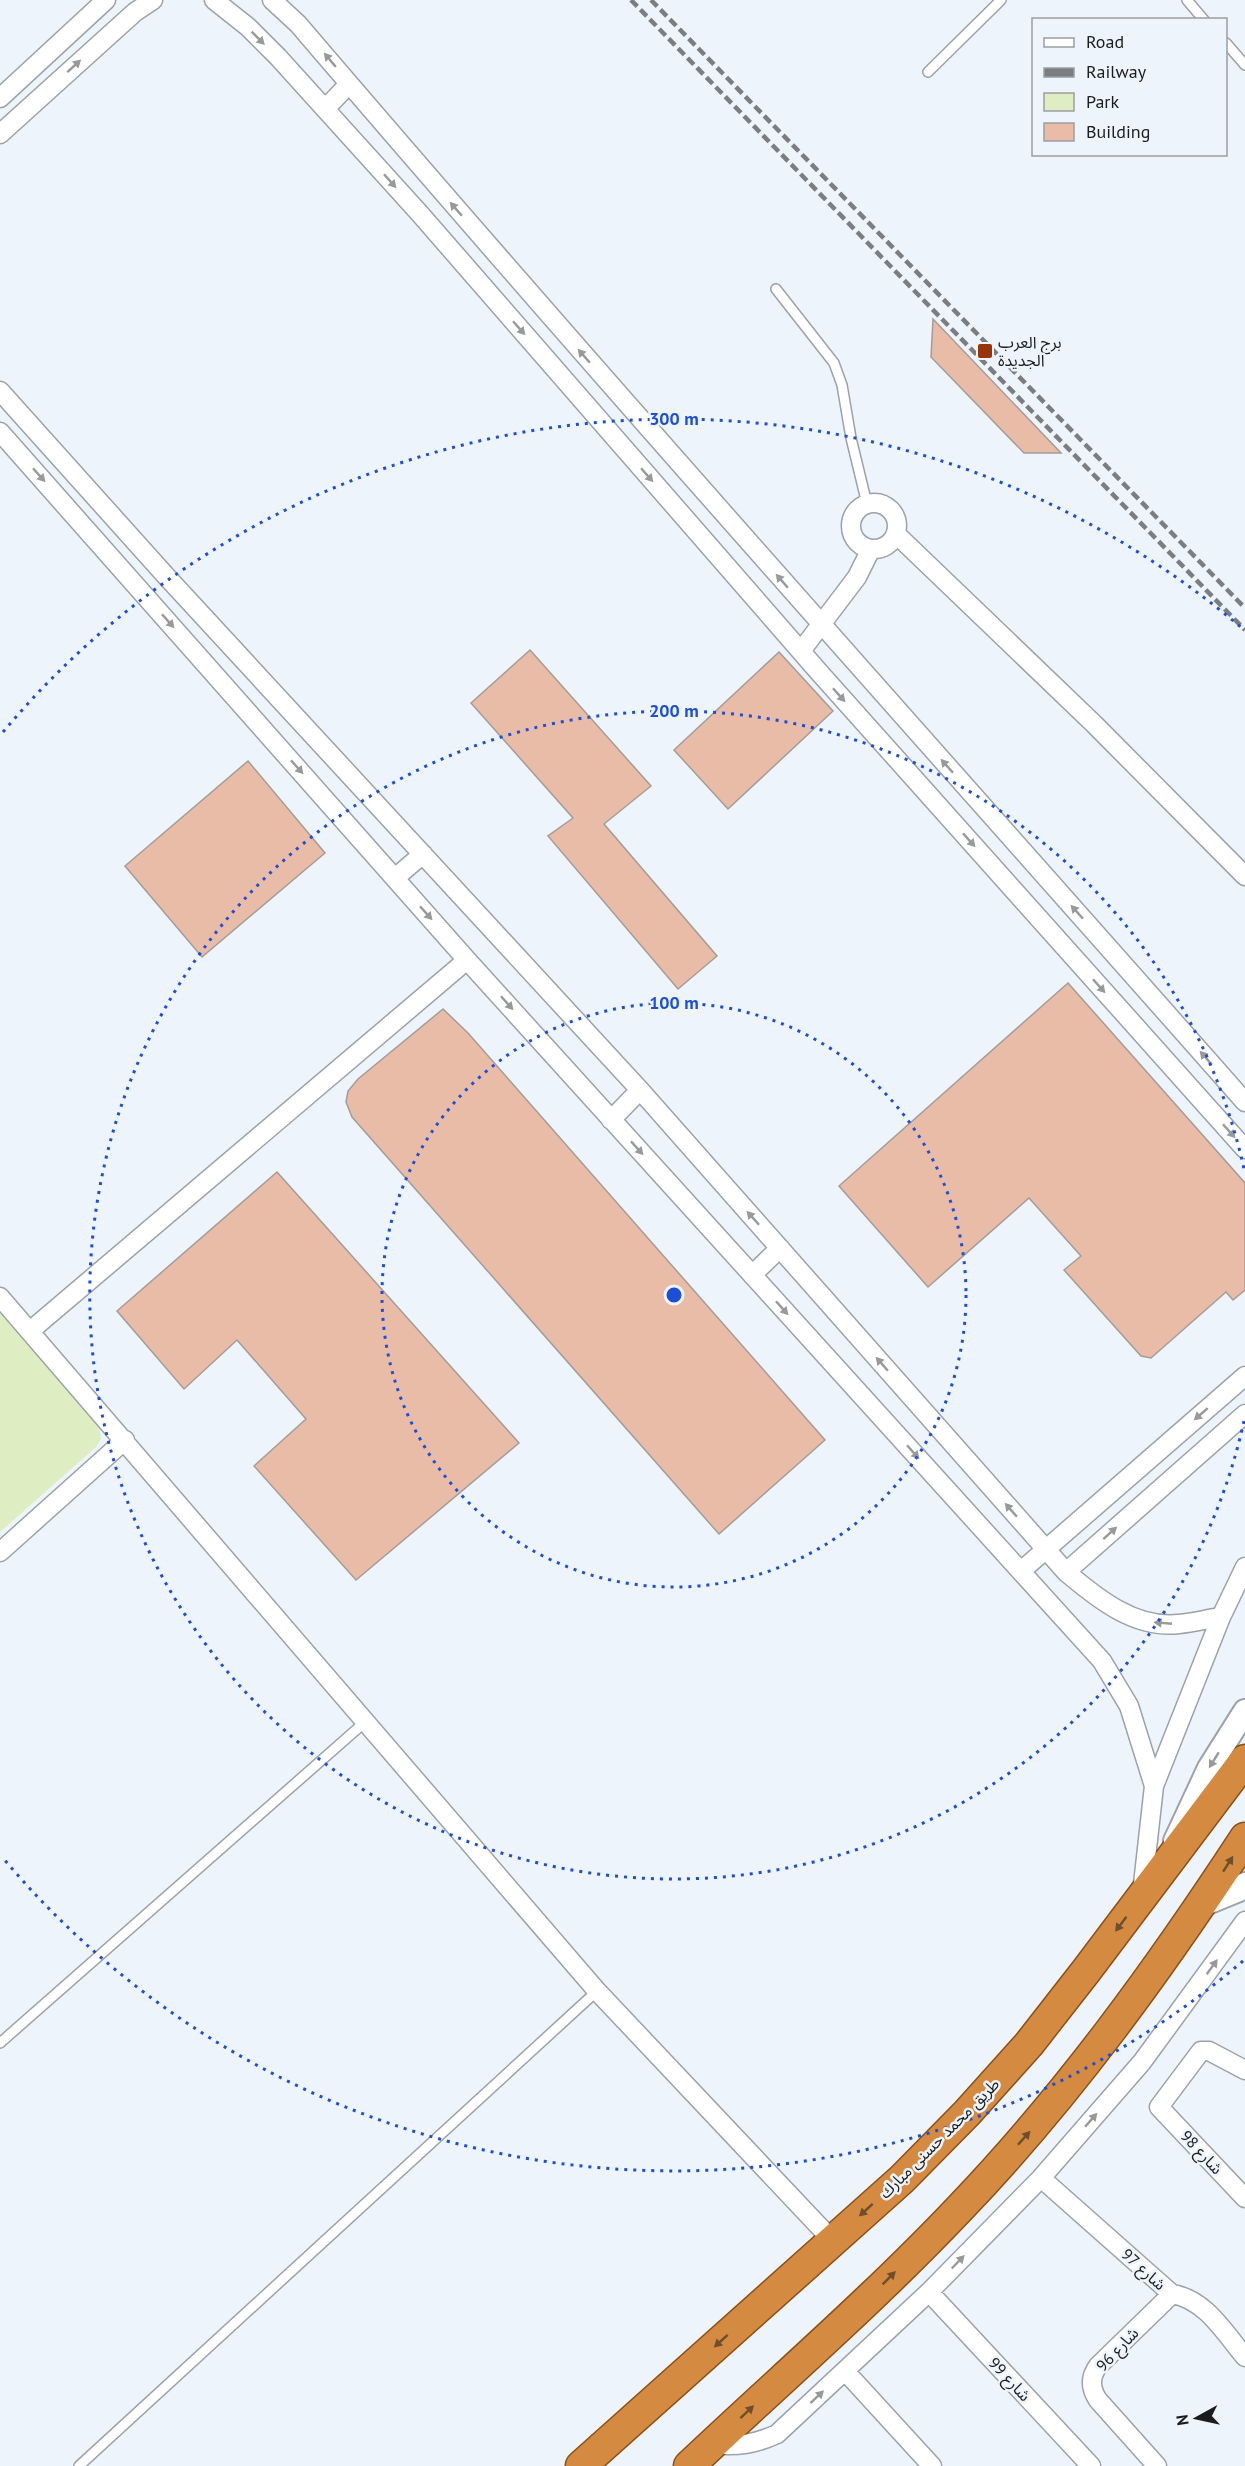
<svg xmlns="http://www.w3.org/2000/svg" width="1245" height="2466" font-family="'PT Sans','Noto Sans Arabic',sans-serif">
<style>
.green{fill:#deedc2}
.building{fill:#e9bca8;stroke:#a49c98;stroke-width:1.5}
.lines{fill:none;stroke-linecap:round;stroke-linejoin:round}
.service-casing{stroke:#9ca2a8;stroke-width:12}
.minor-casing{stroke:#9ca2a8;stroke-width:21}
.tertiary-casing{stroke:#9ca2a8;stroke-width:26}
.trunk-casing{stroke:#8c5015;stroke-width:33}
.service{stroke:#fff;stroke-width:9}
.minor{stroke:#fff;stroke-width:18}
.tertiary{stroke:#fff;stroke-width:22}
.trunk{stroke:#d48a40;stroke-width:30}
.rail{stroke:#7a7e82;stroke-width:4.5;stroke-dasharray:9 4.5;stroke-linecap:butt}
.oneway{fill:#98999a}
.oneway2{fill:#6e4e2d}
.ring{fill:none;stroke:#1d4ed8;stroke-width:3;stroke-dasharray:3 6}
.poi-dot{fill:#993408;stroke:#eef4fb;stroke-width:2}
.labels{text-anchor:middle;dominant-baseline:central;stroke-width:5;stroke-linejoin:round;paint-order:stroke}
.poi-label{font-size:16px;fill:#1a1c1e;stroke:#eef4fb;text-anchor:start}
.street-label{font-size:16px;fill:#1a1c1e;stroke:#eef4fb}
.centre{fill:#1d4ed8;stroke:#eef4fb;stroke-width:3}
.ring-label{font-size:18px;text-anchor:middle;font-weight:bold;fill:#1d4ed8;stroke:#eef4fb;stroke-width:5;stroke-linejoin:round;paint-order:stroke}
</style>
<rect width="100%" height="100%" fill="#eef4fb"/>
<path class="green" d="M0 1309 99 1423 101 1439 96 1447 0 1532Z"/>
<path class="building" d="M933 319 1061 453H1024L931 357Z
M530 650 651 786 604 824 717 956 678 989 548 836 573 818 471 703Z
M779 652 833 711 728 809 674 750Z
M248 761 325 853 202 957 125 866Z
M1068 983 1245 1183V1290L1233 1300 1226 1292 1151 1358 1141 1356 1064 1270 1081 1256 1029 1198 928 1287 839 1186Z
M443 1009 468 1033 825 1440 719 1534 352 1117 346 1102 348 1091 358 1079Z
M277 1172 519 1443 356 1580 254 1466 306 1419 237 1340 184 1389 117 1311Z"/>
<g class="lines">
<g class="service-casing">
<path id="service" d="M1187 0 1204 20
M1226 43 1245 65
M928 72 1001 0
M776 289 834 363 842 385 851 438 867 504
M0 2043 365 1722
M79 2466 597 1991"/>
</g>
<g class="minor-casing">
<path id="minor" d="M214 0 248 27 278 57 421 215 818 671 1245 1149
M272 0 298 24C609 388 928 743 1245 1102
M0 98 106 0
M325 109 349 84
M0 134 135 12 153 0
M0 391 166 576 640 1090 1066 1572C1098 1599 1135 1629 1179 1624 1193 1623 1207 1619 1221 1617
M0 432 467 960 1102 1661 1129 1706 1154 1786
M851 526a23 23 0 1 1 46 0a23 23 0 1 1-46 0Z
M896 534 1094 724 1245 876
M801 651 857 577 871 549
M395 878 423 854
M611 1120 640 1090
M752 1275 780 1248
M0 1297 597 1991 833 2241
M30 1331 467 960
M0 1552 125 1440
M1021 1571 1245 1376
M1066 1572 1245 1414
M1142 1893 1154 1786 1221 1617 1245 1567
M1245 2070 1209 2051H1201L1159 2107 1245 2198
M1041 2178 1172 2294C1205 2299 1224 2332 1245 2357
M929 2292 1091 2466
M845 2371 932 2466
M713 2444C737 2447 755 2444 777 2434L929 2292 1041 2178 1142 2062 1245 1921
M1157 2466 1098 2400C1090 2388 1090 2377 1098 2366L1172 2294"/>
</g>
<g class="tertiary-casing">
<path id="tertiary" d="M1175 1841 1209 1768 1245 1711
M1200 1906 1239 1890 1245 1884"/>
</g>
<g class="trunk-casing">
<path id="trunk" d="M581 2466 902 2179 967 2113 1029 2044 1086 1971 1245 1760
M689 2466C780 2380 875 2298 961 2207 1069 2094 1160 1968 1245 1838"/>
</g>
<use href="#service" class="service"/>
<use href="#minor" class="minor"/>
<use href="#tertiary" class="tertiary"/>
<use href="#trunk" class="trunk"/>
<path class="rail" d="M631 0 1245 630
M651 0 1245 608"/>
</g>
<defs><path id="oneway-solid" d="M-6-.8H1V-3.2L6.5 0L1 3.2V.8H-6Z" transform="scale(1.5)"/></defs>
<g class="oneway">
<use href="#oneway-solid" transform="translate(258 38) rotate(45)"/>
<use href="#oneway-solid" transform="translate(330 60) rotate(-130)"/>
<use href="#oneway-solid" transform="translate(74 66) rotate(-42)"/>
<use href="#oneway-solid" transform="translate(390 181) rotate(48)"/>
<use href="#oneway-solid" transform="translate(456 209) rotate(-131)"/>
<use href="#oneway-solid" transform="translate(519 328) rotate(49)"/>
<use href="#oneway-solid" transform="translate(584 356) rotate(-131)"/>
<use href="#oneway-solid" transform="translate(39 475) rotate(48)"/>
<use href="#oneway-solid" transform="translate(647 475) rotate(49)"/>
<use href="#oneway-solid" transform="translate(782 581) rotate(-131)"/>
<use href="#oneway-solid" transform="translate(168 621) rotate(48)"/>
<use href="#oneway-solid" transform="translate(839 695) rotate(48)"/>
<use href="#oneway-solid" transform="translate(947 766) rotate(-132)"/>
<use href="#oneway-solid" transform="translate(297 767) rotate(48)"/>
<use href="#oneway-solid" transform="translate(969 840) rotate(48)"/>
<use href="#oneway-solid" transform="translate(1077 912) rotate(-132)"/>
<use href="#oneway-solid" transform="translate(426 913) rotate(48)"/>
<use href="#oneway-solid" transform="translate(1099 986) rotate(48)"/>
<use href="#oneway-solid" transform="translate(507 1003) rotate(48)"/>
<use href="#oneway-solid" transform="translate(1206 1058) rotate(-131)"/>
<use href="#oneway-solid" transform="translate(1229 1131) rotate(48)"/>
<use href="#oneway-solid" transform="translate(637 1148) rotate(48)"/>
<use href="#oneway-solid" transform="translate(753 1218) rotate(-132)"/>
<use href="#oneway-solid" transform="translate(782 1308) rotate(48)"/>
<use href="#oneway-solid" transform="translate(882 1364) rotate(-131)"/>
<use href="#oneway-solid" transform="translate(1201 1414) rotate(139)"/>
<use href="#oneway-solid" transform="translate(913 1452) rotate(48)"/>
<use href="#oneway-solid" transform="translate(1011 1510) rotate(-131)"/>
<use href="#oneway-solid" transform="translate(1110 1533) rotate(-42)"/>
<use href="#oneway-solid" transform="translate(1163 1623) rotate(-175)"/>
<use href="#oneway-solid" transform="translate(1214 1760) rotate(122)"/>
<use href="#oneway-solid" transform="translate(1212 1967) rotate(-54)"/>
<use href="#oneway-solid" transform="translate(1091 2120) rotate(-49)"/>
<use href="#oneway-solid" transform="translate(958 2262) rotate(-46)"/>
<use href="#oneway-solid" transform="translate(817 2397) rotate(-43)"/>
</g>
<g class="oneway2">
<use href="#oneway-solid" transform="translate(1228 1864) rotate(-57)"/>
<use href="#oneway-solid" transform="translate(1121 1924) rotate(127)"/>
<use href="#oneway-solid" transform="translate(1024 2138) rotate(-48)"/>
<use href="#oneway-solid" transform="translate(866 2210) rotate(138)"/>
<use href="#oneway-solid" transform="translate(889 2278) rotate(-45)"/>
<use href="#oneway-solid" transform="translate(721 2341) rotate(138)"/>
<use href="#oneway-solid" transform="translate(747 2412) rotate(-43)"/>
</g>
<g class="ring">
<circle cx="674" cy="1295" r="292"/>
<path d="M1244 1421A584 584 0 1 1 1244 1169"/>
<path d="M1243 1961A876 876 0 0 1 3 1858M3 732A876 876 0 0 1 1243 629"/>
</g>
<rect class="poi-dot" x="977" y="343" width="16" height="16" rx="3"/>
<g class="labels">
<g class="poi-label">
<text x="998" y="342">برج العرب<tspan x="998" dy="18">الجديدة</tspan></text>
</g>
<g class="street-label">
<text transform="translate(939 2138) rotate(-45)">طريق محمد حسنى مبارك</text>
<text transform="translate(1202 2152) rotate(47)">شارع 98</text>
<text transform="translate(1144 2269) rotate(42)">شارع 97</text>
<text transform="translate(1117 2349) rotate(-47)">شارع 96</text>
<text transform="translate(1010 2379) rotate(47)">شارع 99</text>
</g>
</g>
<circle cx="674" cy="1295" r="9" class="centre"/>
<g class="ring-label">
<text x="674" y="425">300 m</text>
<text x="674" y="717">200 m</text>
<text x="674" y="1009">100 m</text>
</g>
<rect x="1032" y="18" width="195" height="138" fill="#eef4fb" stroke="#999ea3" stroke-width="1.5"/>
<rect x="1044" y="38" width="30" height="9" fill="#ffffff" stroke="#999ea3" stroke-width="1.5"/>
<text x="1086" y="48" font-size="18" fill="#1a1c1e">Road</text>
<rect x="1044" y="68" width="30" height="9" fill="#7a7e82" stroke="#999ea3" stroke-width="1.5"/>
<text x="1086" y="78" font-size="18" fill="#1a1c1e">Railway</text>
<rect x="1044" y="93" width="30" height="18" fill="#deedc2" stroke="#999ea3" stroke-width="1.5"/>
<text x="1086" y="108" font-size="18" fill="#1a1c1e">Park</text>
<rect x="1044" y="123" width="30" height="18" fill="#e9bca8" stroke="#999ea3" stroke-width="1.5"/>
<text x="1086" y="138" font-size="18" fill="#1a1c1e">Building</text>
<g transform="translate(1197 2418) rotate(262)" stroke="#eef4fb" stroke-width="4.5" paint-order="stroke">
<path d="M0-4.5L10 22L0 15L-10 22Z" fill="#1a1c1e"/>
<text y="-9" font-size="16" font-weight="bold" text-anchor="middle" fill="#1a1c1e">N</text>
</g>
</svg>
